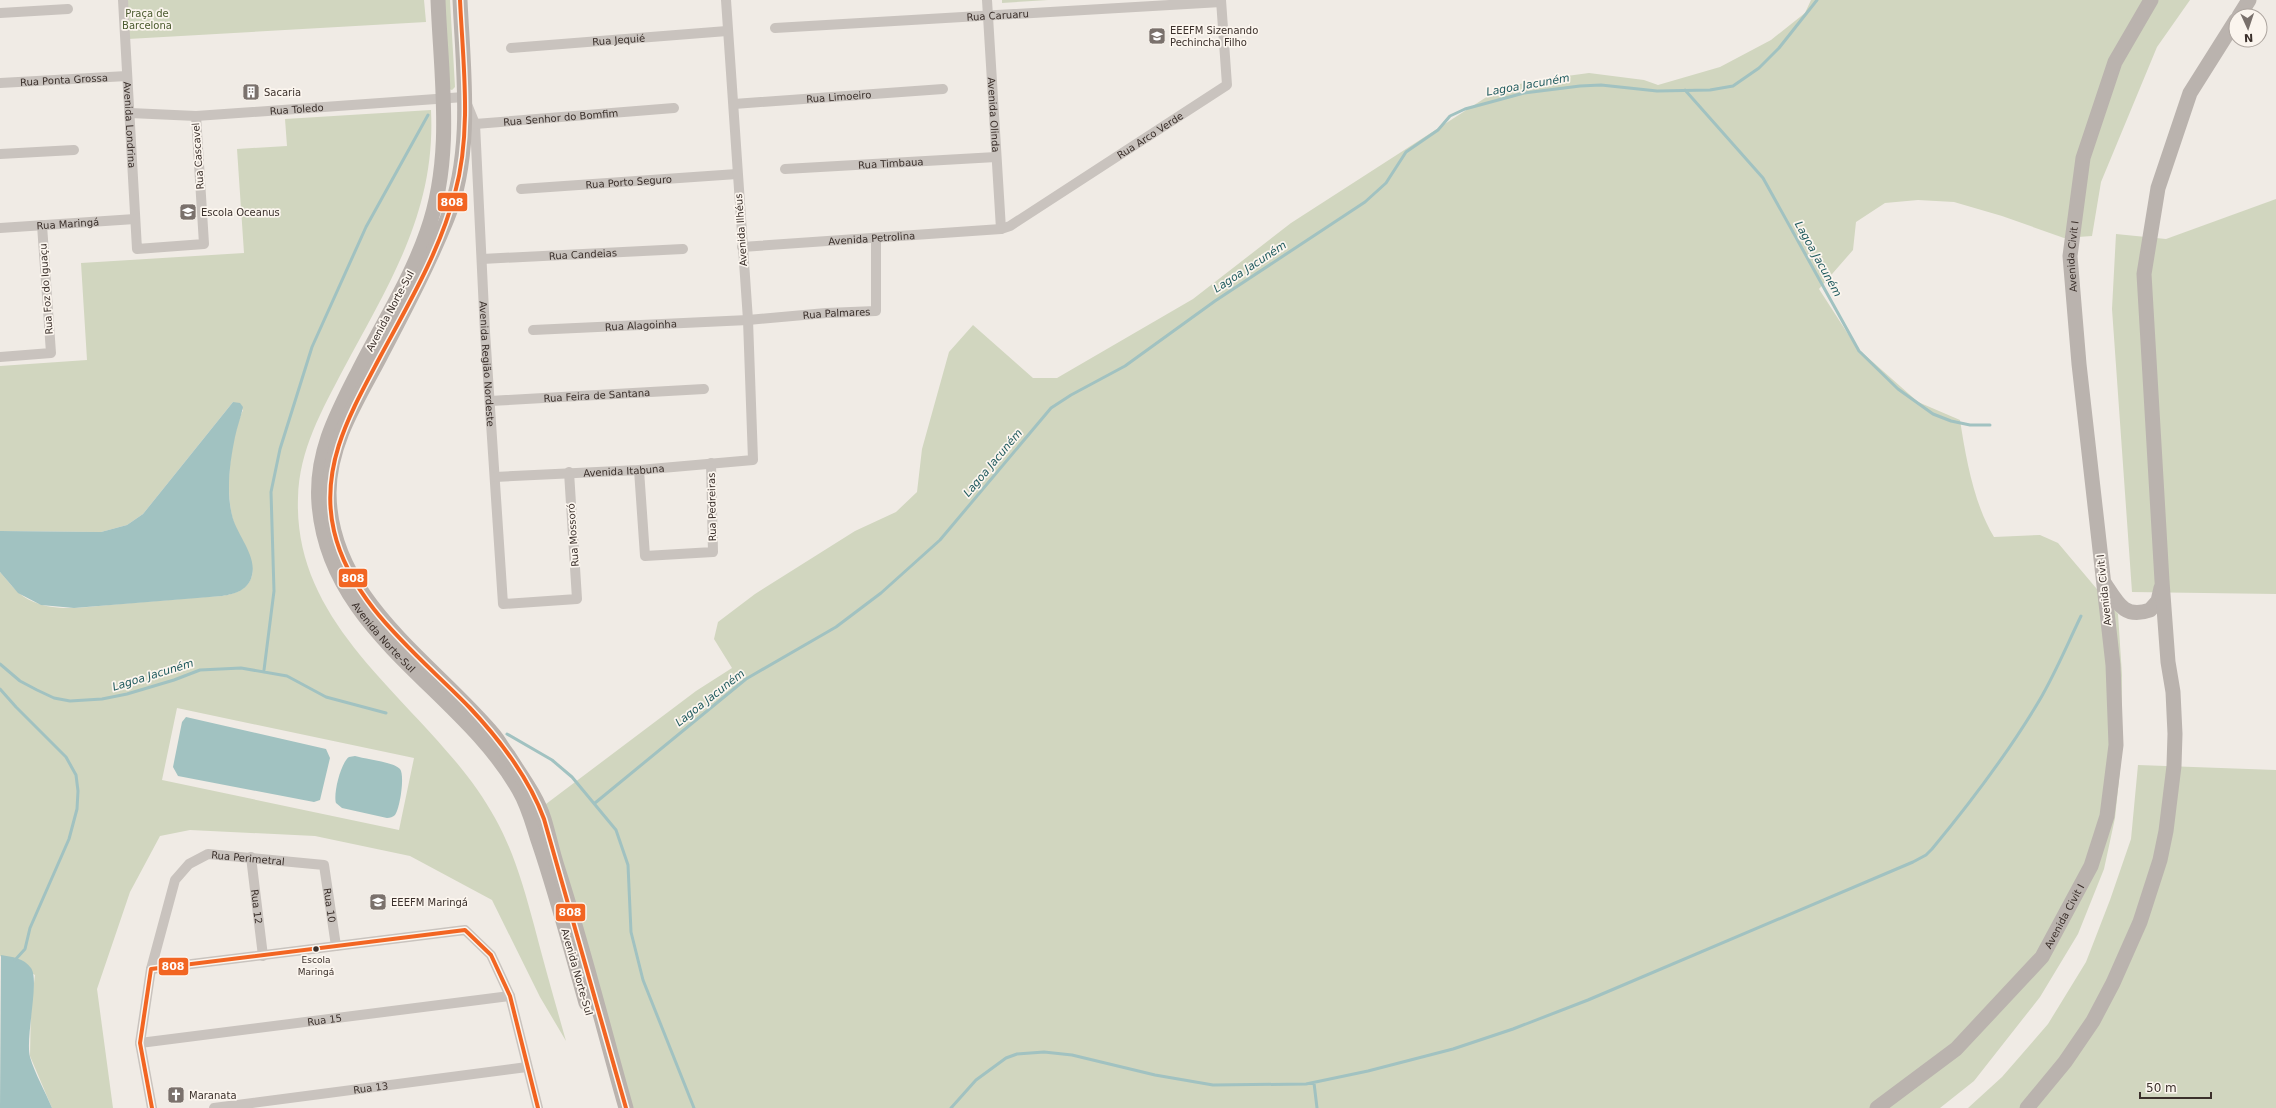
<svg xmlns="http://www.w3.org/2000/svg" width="2276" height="1108" font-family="'DejaVu Sans',sans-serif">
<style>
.green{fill:#d1d6bf;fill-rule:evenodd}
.water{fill:#a1c2c1}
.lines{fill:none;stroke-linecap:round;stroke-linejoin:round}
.stream{stroke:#a1c2c1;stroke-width:3}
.minor{stroke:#c9c3be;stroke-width:10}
.secondary{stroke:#bab3ae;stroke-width:15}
.bus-1-casing{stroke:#fbf5ee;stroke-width:7}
.bus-1{stroke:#f26522;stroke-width:4}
.bus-dot{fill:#3b302b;stroke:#fbf5ee;stroke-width:1.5}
.labels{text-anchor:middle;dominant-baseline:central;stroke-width:3.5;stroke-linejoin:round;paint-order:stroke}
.bus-label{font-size:9px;fill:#3b302b;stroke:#fbf5ee}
.park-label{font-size:10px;fill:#4a5a2e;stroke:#fbf5ee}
.street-label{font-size:10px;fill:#3b302b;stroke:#fbf5ee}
.poi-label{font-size:10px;fill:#3b302b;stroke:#fbf5ee;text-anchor:start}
.water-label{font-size:11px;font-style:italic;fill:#1f5a5e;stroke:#fbf5ee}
.line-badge{stroke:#fbf5ee;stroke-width:1.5}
.badge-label{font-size:11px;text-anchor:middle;font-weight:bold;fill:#fff}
</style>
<rect width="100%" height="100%" fill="#f0ebe5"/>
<path class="green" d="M125 0H424L426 22 128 39Z
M444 0H450L455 87 452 90 449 89Z
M1002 0H1048L1002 3Z
M1811 0H2190L2157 47 2101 182 2092 236 2064 238 2002 216 1954 202 1918 200 1885 203 1856 222 1853 250 1819 289 1857 348 1918 402 1960 420C1966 459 1974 504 1994 537L2040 535 2058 543 2118 614 2122 675 2121 761 2115 818 2104 869 2078 934 2040 997 1974 1081 1940 1108H632L542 807 696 691 732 668 714 639 718 622 755 594 855 531 896 512 917 492 922 449 949 352 973 325 1033 378H1057L1193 299 1291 223 1499 89 1537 80 1589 73 1644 80 1658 85 1720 67 1771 40 1805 13Z
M431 110C436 211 390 282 344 368 322 410 299 450 298 498 293 638 435 708 495 818 514 852 524 888 534 925 544 964 555 1002 566 1041L540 997 492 900 410 856 315 836 190 830 160 836 130 892 97 989 113 1108H52L30 1056 31 1008 35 975 0 956V572C11 584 18 596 34 602 58 612 84 607 109 605 147 602 185 598 222 596 235 594 249 589 252 575 255 561 239 537 234 523 224 494 230 438 243 410L233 402 143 514 127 525 101 532 0 531V366L87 360 81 263 244 253 237 149 287 146 285 119ZM177 708 414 758 399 830 162 780Z
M2276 199V594L2132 592 2112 309 2116 234 2166 239Z
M2138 765 2276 770V1108H1968L2002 1077 2048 1024 2086 962 2110 900 2131 839Z"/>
<path class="water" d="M233 402 240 403 243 407C241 417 237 427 235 437 230 461 226 491 232 515 236 534 257 555 252 575 249 590 235 594 222 596L74 608 41 605 18 593 0 572V531L101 532 127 525 143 514Z
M186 717 326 749 330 758 320 800 314 802 178 776 173 767 182 722Z
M355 756C365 759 394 762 400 769 405 775 400 809 395 815 393 817 390 818 387 818L342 808 336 803C333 794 341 762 349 757Z
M1 955C12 957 24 958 31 968 40 980 25 1037 30 1057 35 1074 45 1091 52 1108H0Z"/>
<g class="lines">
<path class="stream" d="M1685 90 1763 178 1859 351 1898 389 1933 414 1951 421 1970 425H1990
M0 664 20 681 37 690 54 698 70 701 102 699 127 694 174 680 200 670 241 668 287 676 326 697 386 713
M264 670 274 591 271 492 280 449 312 347 366 227 428 115
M0 689 16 707 66 757 76 775 78 791 77 809 69 839 30 928 25 949 15 960
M507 734 552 760 572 777 616 830 628 865 631 932 643 980 694 1108
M595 803 746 679 836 627 881 593 940 540 1051 408 1071 395 1125 366 1215 301 1365 202 1386 183 1406 152 1438 130 1450 116 1465 109 1524 93 1580 86 1601 85 1657 91 1710 90 1733 86 1759 68 1779 48 1817 0
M1314 1083 1317 1108
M951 1108 976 1080 1006 1058 1017 1054 1044 1052 1072 1055 1155 1075 1213 1085 1306 1084 1368 1071 1453 1049 1513 1029 1588 1000 1913 862 1926 855 1932 849C1971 802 2008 753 2039 701 2055 674 2067 645 2081 616"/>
<g class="minor">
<path id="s1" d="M123 0 137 249 204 244 196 116"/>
<path id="s2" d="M987 0 1001 229"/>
<path d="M0 13 68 9"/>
<path id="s3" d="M775 28 1221 2"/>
<path id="s4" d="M511 48 727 31"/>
<path id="s5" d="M0 83 127 76"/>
<path id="s6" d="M734 104 943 89"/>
<path id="s7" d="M130 113 196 116 464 97 475 124 485 332 503 604 577 599 569 472"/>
<path id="s8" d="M475 124 674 108"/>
<path d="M0 154 74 150"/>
<path id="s9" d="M785 169 996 157"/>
<path id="s10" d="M521 189 737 174"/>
<path id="s11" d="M0 228 135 219"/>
<path id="s12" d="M742 247 1001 229 1010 226 1227 85 1221 0"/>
<path id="s13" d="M482 259 683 249"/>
<path id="s14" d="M533 330 748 320 826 313 876 311V238"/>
<path d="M0 357 51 353 42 225"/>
<path id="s15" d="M490 401 704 389"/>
<path d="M639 470 645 556 713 552 711 463"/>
<path id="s16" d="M495 477 639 470 753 460 748 320 726 0"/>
<path id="s17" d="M251 857 263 956"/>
<path d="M151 969 465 930 491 955 510 996 538 1108"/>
<path id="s18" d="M140 1043 510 996"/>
<path id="s19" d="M152 1108 140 1043 151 969 175 880 189 864 208 854 324 865 336 946"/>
<path id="s20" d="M214 1108 527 1067"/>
</g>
<g class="secondary">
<path id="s21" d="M438 0C441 78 454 156 427 232 410 281 381 326 358 372 336 415 315 454 319 504 329 634 461 688 519 790 529 807 533 825 539 843 557 896 571 950 586 1003"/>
<path d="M460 0C463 69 474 153 447 219 428 266 404 311 380 357 358 399 329 443 329 493 330 600 433 662 494 735 499 741 503 749 508 755 521 776 536 795 544 819 549 835 552 851 557 866 583 946 603 1027 626 1108"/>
<path d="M2239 16 2249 0"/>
<path d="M2105 584C2118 604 2125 619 2150 610L2158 601 2161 588"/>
<path id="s22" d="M1877 1108 1956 1049 2042 957 2091 866 2107 816 2116 745 2113 665 2079 364 2070 256 2083 158 2115 62 2151 0"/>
<path d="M2027 1108 2065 1062 2093 1021 2113 983 2140 922 2160 860 2166 831 2174 766 2175 734 2173 692 2168 662 2162 581 2144 274 2158 188 2190 93 2236 20"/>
</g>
<g class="bus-1-casing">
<path id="bus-1" d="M460 0C463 64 472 131 455 193 440 251 408 305 380 357 351 412 319 466 334 531 351 605 420 656 470 708 500 740 529 778 544 819L626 1108
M152 1108 140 1043 151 969 465 930 491 955 510 996 538 1108"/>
</g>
<use href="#bus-1" class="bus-1"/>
</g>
<defs>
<g id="school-square" transform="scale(0.9)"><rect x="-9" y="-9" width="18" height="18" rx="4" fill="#7a716c" stroke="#fbf5ee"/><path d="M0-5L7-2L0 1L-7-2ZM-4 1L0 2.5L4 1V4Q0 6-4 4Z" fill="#fff"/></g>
<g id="building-square" transform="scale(0.9)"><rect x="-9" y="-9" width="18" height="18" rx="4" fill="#7a716c" stroke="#fbf5ee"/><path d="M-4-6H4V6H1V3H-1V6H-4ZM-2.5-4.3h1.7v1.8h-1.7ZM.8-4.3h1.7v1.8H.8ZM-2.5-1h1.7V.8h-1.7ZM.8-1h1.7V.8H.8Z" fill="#fff"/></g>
<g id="church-square" transform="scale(0.9)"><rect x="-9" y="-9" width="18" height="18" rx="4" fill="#7a716c" stroke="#fbf5ee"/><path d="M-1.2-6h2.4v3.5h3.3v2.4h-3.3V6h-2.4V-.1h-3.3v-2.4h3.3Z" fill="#fff"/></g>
</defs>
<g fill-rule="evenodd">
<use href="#school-square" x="1157" y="36"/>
<use href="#building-square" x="251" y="92"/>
<use href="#school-square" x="188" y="212"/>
<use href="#school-square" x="378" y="902"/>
<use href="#church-square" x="176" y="1095"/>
</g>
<circle class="bus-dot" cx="316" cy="949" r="3.5"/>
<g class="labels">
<g class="bus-label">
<text x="316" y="960">Escola<tspan x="316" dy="12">Maringá</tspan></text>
</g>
<g class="park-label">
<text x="147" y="13">Praça de<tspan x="147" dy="12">Barcelona</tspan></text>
</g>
<g class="street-label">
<text stroke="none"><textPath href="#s3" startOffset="223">Rua Caruaru</textPath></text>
<text stroke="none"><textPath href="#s4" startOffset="108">Rua Jequié</textPath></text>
<text stroke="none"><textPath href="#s5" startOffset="64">Rua Ponta Grossa</textPath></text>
<text stroke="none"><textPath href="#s6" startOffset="105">Rua Limoeiro</textPath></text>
<text stroke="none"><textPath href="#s7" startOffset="167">Rua Toledo</textPath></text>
<text stroke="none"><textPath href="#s2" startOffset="115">Avenida Olinda</textPath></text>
<text stroke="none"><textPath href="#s8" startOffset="86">Rua Senhor do Bomfim</textPath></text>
<text stroke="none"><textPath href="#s1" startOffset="125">Avenida Londrina</textPath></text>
<text stroke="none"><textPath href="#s12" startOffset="436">Rua Arco Verde</textPath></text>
<text transform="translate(198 156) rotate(-94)">Rua Cascavel</text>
<text stroke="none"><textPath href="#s9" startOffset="106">Rua Timbaua</textPath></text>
<text stroke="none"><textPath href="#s10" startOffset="108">Rua Porto Seguro</textPath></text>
<text stroke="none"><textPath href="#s11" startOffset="68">Rua Maringá</textPath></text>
<text transform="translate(741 230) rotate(-94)">Avenida Ilhéus</text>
<text stroke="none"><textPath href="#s12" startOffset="130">Avenida Petrolina</textPath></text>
<text stroke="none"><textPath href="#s13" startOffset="101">Rua Candeias</textPath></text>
<text stroke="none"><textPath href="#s22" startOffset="943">Avenida Civit I</textPath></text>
<text transform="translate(46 289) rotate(-94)">Rua Foz do Iguaçu</text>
<text transform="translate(390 311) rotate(-62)">Avenida Norte-Sul</text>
<text stroke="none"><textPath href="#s14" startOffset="304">Rua Palmares</textPath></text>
<text stroke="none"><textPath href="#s14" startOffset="108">Rua Alagoinha</textPath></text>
<text stroke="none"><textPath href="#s7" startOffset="604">Avenida Região Nordeste</textPath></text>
<text stroke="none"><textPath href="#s15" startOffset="107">Rua Feira de Santana</textPath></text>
<text stroke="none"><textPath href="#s16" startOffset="129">Avenida Itabuna</textPath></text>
<text transform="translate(712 507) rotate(-91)">Rua Pedreiras</text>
<text transform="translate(573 535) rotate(-94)">Rua Mossoró</text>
<text transform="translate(2104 590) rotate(-96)">Avenida Civit I</text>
<text stroke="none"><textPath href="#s21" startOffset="681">Avenida Norte-Sul</textPath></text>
<text stroke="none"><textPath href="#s19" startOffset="316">Rua Perimetral</textPath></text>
<text stroke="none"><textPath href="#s19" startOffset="433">Rua 10</textPath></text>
<text stroke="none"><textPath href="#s17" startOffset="50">Rua 12</textPath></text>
<text stroke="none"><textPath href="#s22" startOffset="271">Avenida Civit I</textPath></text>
<text transform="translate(577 972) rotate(74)">Avenida Norte-Sul</text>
<text stroke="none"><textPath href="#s18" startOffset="186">Rua 15</textPath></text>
<text stroke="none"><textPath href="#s20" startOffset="158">Rua 13</textPath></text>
</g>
<g class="poi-label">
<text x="1170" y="30">EEEFM Sizenando<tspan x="1170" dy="12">Pechincha Filho</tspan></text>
<text x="264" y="92">Sacaria</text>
<text x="201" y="212">Escola Oceanus</text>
<text x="391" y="902">EEEFM Maringá</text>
<text x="189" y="1095">Maranata</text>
</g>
<g class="water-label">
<text transform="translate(1528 85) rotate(-10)">Lagoa Jacuném</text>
<text transform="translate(1818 259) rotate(61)">Lagoa Jacuném</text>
<text transform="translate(1250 267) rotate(-33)">Lagoa Jacuném</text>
<text transform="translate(993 463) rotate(-50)">Lagoa Jacuném</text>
<text transform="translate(153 675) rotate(-17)">Lagoa Jacuném</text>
<text transform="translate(710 698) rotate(-38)">Lagoa Jacuném</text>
</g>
</g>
<g class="line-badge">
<rect x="437" y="192" width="31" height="20" rx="4" fill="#f26522"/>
<rect x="338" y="568" width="30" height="20" rx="4" fill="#f26522"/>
<rect x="555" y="903" width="31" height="19" rx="4" fill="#f26522"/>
<rect x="158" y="957" width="31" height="19" rx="4" fill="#f26522"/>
</g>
<g class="badge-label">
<text x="452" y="206">808</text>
<text x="353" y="582">808</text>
<text x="570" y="916">808</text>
<text x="173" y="970">808</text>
</g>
<g transform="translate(2248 28) rotate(177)"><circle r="19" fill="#fbf5ee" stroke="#aea6a0"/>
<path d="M0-3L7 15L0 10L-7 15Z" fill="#7a716c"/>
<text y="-6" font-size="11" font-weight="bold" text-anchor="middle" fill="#3b302b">N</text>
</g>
<path d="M2140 1092v6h71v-6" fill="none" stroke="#3b302b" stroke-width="2"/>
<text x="2146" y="1092" font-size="12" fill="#3b302b" stroke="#fbf5ee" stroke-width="3" paint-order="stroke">50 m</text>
</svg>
